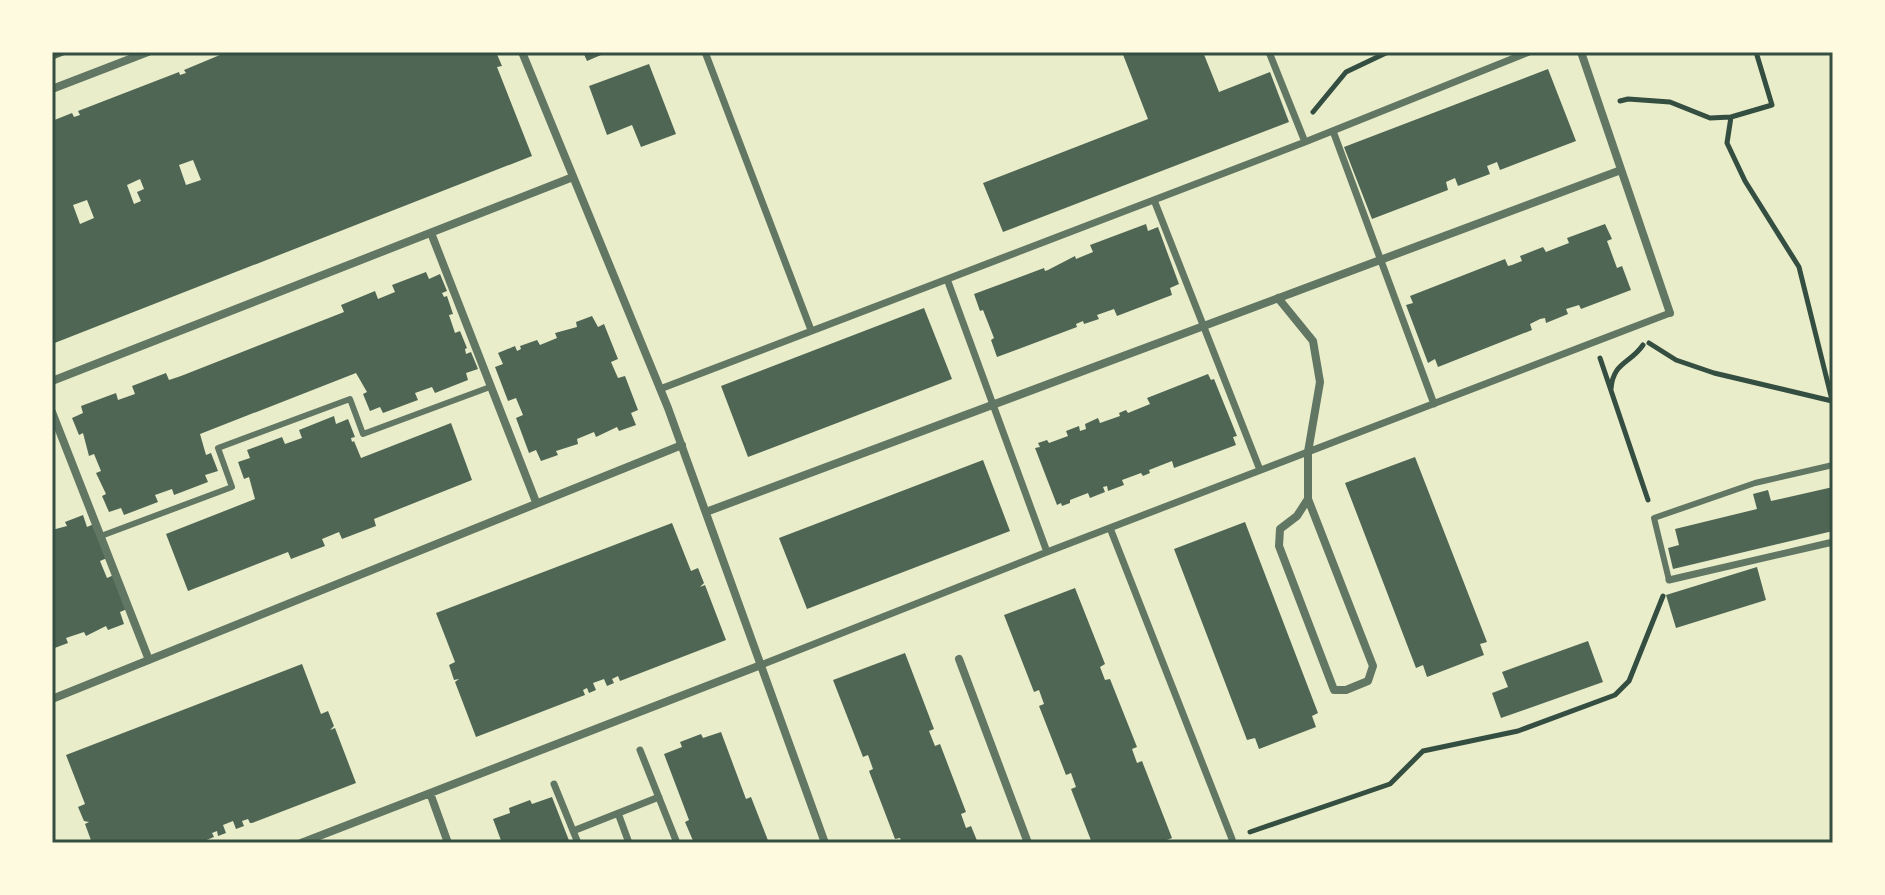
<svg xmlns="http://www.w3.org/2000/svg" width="1885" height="895" font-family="'Titillium Web',sans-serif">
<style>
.building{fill:#4f6655;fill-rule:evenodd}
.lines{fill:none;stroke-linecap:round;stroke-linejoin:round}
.path{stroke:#344e41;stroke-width:5}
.service{stroke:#617663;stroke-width:6}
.pedestrian{stroke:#617663;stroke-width:7}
.minor{stroke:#617663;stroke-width:8}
.neatline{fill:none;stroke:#344e41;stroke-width:3}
</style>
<rect width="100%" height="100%" fill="#e9edc9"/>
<path class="building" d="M52 52H72L52 60Z
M227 52H496L502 66 497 67 532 156 52 344V121L72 113 74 117 80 115 78 111 179 72 180 75 186 73 184 70ZM193 160 201 180 186 185 179 165ZM140 179 144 189 137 192 141 201 134 204 127 185ZM87 200 94 218 80 224 73 205Z
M583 52H608L587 61Z
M1122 52H1203L1219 92 1270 72 1289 122 1003 232 983 183 1148 119Z
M649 64 676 134 641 147 632 125 607 135 589 86Z
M1548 69 1576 141 1500 170 1497 162 1487 166 1490 174 1458 186 1455 178 1446 182 1448 190 1372 219 1344 147Z
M1146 224 1148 231 1158 227 1166 249 1179 284 1170 288 1172 295 1117 316 1114 309 1097 315 1099 319 1084 324 1083 321 1076 324 1077 327 997 357 991 340 994 338 983 310 980 311 974 294 1044 268 1045 271 1048 270 1075 256 1076 259 1093 252 1090 245Z
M1605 224 1612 239 1607 241 1617 268 1622 266 1631 290 1581 309 1579 305 1566 309 1568 314 1546 323 1545 318 1540 319 1530 324 1532 330 1438 367 1435 359 1428 363 1406 305 1413 303 1410 296 1505 259 1508 266 1512 265 1522 261 1520 256 1543 247 1546 252 1556 248 1569 243 1567 238Z
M426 272 429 279 440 274 447 291 442 293 444 297 447 296 453 314 449 315 455 333 460 331 467 348 465 349 466 354 471 352 478 369 466 373 468 380 435 393 432 387 415 393 418 400 383 413 380 407 370 411 363 394 367 392 356 373 200 434 206 455 211 453 218 471 205 475 208 482 174 495 172 489 155 495 158 502 124 515 121 508 109 512 102 496 106 494 96 473 101 471 94 454 89 456 83 433 79 435 72 418 83 413 81 406 116 393 118 400 135 394 132 386 166 373 169 380 181 376 339 314 344 312 341 305 375 291 378 299 395 292 392 285Z
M924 308 952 379 748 457 721 386Z
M592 316 598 327 604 324 618 359 611 362 618 378 625 376 638 410 631 413 636 425 619 431 617 427 596 437 594 432 577 439 578 444 556 451 558 455 541 461 536 450 529 453 516 418 523 415 516 398 508 401 495 367 503 364 498 353 515 346 517 351 521 349 520 346 537 340 540 345 557 338 555 333 577 327 576 322Z
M1208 374 1211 380 1214 379 1237 436 1233 437 1236 445 1174 468 1172 461 1149 470 1150 473 1143 476 1141 473 1122 480 1124 485 1108 491 1107 486 1103 487 1105 492 1090 498 1088 493 1070 500V503L1062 506 1061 503 1057 505 1035 448 1040 447 1038 443 1047 440 1049 443 1068 436 1066 431 1079 426 1080 431 1086 429 1085 424 1098 418 1100 423 1120 416 1119 413 1126 410 1128 413 1150 404 1147 398Z
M334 416 336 424 348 419 355 437 351 438 352 442 354 441 361 458 451 423 472 480 374 519 376 526 342 539 339 532 322 539 325 546 291 559 288 552 188 591 166 534 255 499 249 477 244 479 238 462 250 458 247 450 282 437 285 444 302 438 299 430Z
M1415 457 1487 642 1480 644 1484 655 1427 677 1423 665 1416 668 1345 483Z
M983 460 1010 531 807 609 779 538Z
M1833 487V531L1673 569 1668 548 1679 545 1675 529 1757 509 1753 494 1768 490 1771 501Z
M83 515 87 527 94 524 107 558 100 561 107 578 114 575 127 609 120 612 124 624 108 630 106 626 86 636 84 632 66 638 68 643 52 649V530L67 526 65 522Z
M1245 522 1318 713 1312 716 1316 727 1259 749 1255 738 1247 740 1174 549Z
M672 523 691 571 698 568 704 583 700 587 705 585 726 640 620 681 618 676 612 679 614 683 607 686 604 679 593 683 596 690 589 693 587 688 583 690 585 695 476 737 455 682 459 679 454 680 449 665 455 662 436 613Z
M1757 567 1766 600 1676 628 1666 595Z
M1075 588 1105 664 1100 667 1105 680 1110 679 1137 747 1132 749 1137 763 1142 761 1172 838 1159 843H1092L1071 789 1076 787 1071 773 1066 775 1039 706 1044 704 1039 690 1034 692 1004 615Z
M1588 641 1603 682 1501 718 1492 693 1508 687 1502 672Z
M905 653 934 729 929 731 935 746 940 744 966 812 961 814 966 828 971 826 978 843H902L900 838 895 839 869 771 873 769 868 755 863 757 833 680Z
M302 664 321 714 328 711 334 726 330 730 335 728 356 783 252 823H250L248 819 242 821 244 826 236 829 233 821 223 825 226 833 218 836 217 831 212 833 214 837 199 843H92L85 824 89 822 84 821 78 807 85 804 66 755Z
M721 732 746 799 751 797 769 843H694L685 822 689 820 664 754 682 747 680 742 701 734 703 738Z
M552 797 570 843H502L493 819 510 813 509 808 530 800 532 804Z"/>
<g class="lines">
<path class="path" d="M1756 52 1772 105 1731 117 1727 143 1745 181 1799 267 1832 400
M1620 101 1628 99 1670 102 1710 118 1731 117
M1313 112 1346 72 1388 52
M1649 343 1676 360 1714 373 1832 401
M1600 358 1648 500
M1611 389C1613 362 1630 364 1643 345
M1250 832 1390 784 1423 751 1518 731 1615 695 1629 681 1663 596"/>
<path class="service" d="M101 536 232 487 218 448 350 399 363 434 490 387
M1669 580 1654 518 1755 483 1833 465"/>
<path class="pedestrian" d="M705 52 811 330
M1269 52 1305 142
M1333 131 1434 404
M1154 200 1260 470
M947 279 1047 552
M660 389 1305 142 1529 52
M1110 528 1232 839
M1669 580 1833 542
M761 665 1047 552 1670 313
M640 750 677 843
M554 784 578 843
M618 813 629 843
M573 831 659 797"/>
<path class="minor" d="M522 52 668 408 825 843
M1581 52 1670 313
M52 89 148 52
M431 233 536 502
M1278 298 1313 341 1320 382 1308 452V499L1373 666 1368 681 1346 690H1334L1279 546 1280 529 1297 516 1308 499
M52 381 573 177
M52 412 149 660
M706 512 1621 170
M959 659 1028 843
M52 699 682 445
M430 793 448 843
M301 843 761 665"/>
</g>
<rect width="1885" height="895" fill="none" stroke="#fefae0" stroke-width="108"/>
<rect x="54" y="54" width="1777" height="787" class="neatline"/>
</svg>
